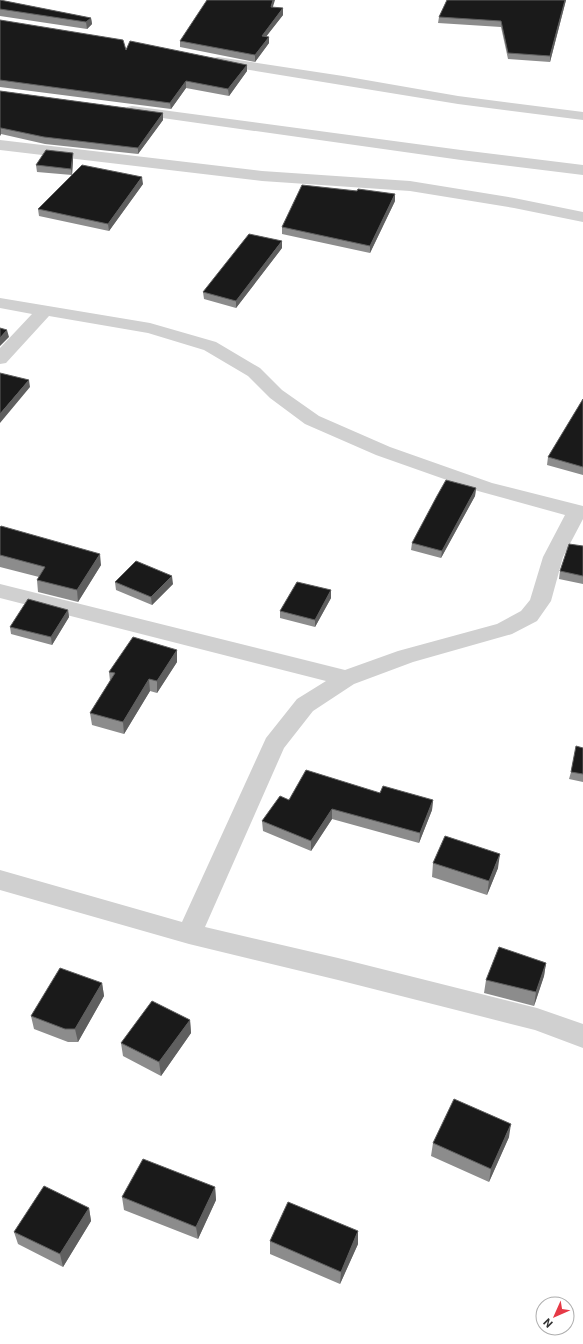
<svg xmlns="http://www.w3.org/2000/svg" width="583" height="1344" font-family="Roboto,sans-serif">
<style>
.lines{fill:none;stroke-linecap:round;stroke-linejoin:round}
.minor{fill:#d0d0d0;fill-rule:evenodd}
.wall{fill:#8c8c8c}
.shaded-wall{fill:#5f5f5f}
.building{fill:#1a1a1a;stroke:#5f5f5f}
</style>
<rect width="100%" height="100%" fill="#fff"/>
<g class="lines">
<path class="minor" d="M218 57 343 76 458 96 583 112V120L458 104 213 64 211 61 213 58Z
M132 106 461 150 583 165V175L461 160 127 113 125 110 127 107Z
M0 140 262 171 410 181 514 198 583 212V222L514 208 410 191 262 181 0 150Z
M0 298 150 323 216 342 260 368 282 390 319 416 390 447 492 483 583 506V519L563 557 551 601 537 621 512 634 413 662 354 684 313 711 284 748 205 927 338 958 537 1008 583 1024V1048L535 1030 338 980 189 944 0 890V870L182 922 266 738 297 699 326 681 0 598V584L345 670 398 651 497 624 521 611 530 600 543 557 565 515 478 491 376 455 305 424 270 398 248 376 204 350 148 333 49 316 6 363 0 364V348L32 314 0 308Z"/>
</g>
<path class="wall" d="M0 0 91 18 92 24 87 29 0 16Z
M447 0H566L550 62 508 59 501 27 438 23 439 17Z
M273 7 283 15 266 36 269 43 255 62 180 47V41Z
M0 20 126 50 247 65V71L229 96 186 88 171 109 0 87Z
M0 91 163 113V120L138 154 45 144 1 134 0 136Z
M73 153V160L72 175 37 172 36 165Z
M143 184 109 231 39 216 38 209Z
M395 201 370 253 282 234V227Z
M282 248 236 308 204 299 203 292Z
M583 399V475L547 465 548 457Z
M476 488 475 496 441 558 411 550 412 543Z
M0 527 101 565 78 602 38 592 37 580 39 577 0 567Z
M583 546V584L559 579 560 571Z
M115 582 173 584 152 605 116 590Z
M331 590V598L315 627 280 618V611Z
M68 610 69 617 52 645 11 634 10 627Z
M177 650V662L157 693 150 691 124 734 92 725 90 713 110 681 109 672Z
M583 748V782L569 779 571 772Z
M380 793 433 800 432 810 419 843 332 819 311 851 263 831 262 821 289 800Z
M433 863 498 868 487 895 432 877Z
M546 963 544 976 534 1006 484 993 486 980Z
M102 983 104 996 78 1042H68L34 1029 31 1016Z
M190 1020 191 1033 161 1076 123 1056 121 1043Z
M509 1137 489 1182 431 1156 433 1143Z
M215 1187 216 1200 198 1239 124 1210 122 1197Z
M89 1208 91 1221 63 1267 18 1244 14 1232Z
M358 1231V1244L340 1284 270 1254V1241Z"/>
<path class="shaded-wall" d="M273 0H275L271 13V7Z
M565 0H566L550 62V56Z
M283 8V15L262 42V36Z
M91 18 92 24 87 29 86 22Z
M269 37V43L255 62V55Z
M247 65V71L229 96 228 89Z
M186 81V88L171 109 170 103Z
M163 113V120L138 154V148Z
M0 128H1V134L0 136Z
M73 153V160L72 175 71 169Z
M142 177 143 184 109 231 108 224Z
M395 194V201L370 253V246Z
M282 241V248L236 308V301Z
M7 330 9 337 0 346V338Z
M29 380 30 387 0 423V414Z
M476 488 475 496 441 558 442 551Z
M100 554 101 565 78 602 77 590Z
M172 576 173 584 152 605 151 597Z
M331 590V598L315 627V620Z
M68 610 69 617 52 645 51 637Z
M177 650V662L157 693V681Z
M149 679 150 691 124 734 123 722Z
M433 800 432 810 419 843 420 833Z
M332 809V819L311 851V841Z
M500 854 498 868 487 895 489 881Z
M546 963 544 976 534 1006 536 992Z
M102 983 104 996 78 1042 75 1029Z
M190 1020 191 1033 161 1076 159 1062Z
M511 1124 509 1137 489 1182 491 1169Z
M215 1187 216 1200 198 1239 196 1227Z
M89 1208 91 1221 63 1267 60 1254Z
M358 1231V1244L340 1284 341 1272Z"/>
<path class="building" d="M0 0 91 18 86 22 0 9Z
M207 0H273L271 7 283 8 262 36 269 37 255 55 180 41Z
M447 0H565L550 56 508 53 501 21 439 17Z
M0 20 123 40 126 50 130 41 247 65 228 89 186 81 170 103 0 80Z
M0 91 163 113 138 148 44 137 1 128H0Z
M46 150 73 153 71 169 36 165Z
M82 165 142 177 108 224 38 209Z
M302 185 357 191 358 189 395 194 370 246 282 227Z
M249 234 282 241 236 301 203 292Z
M0 328 7 330 0 338Z
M0 373 29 380 0 414Z
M583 399V467L548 457Z
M446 480 476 488 442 551 412 543 437 496Z
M1 526 100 554 77 590 37 580 45 567 0 555V527Z
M569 544 583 546V576L560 571Z
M136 561 172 576 151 597 115 582Z
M297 582 331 590 315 620 280 611Z
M28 599 68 610 51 637 10 627Z
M133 637 177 650 157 681 149 679 123 722 90 713 115 673 109 672Z
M576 746 583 748V774L571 772Z
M306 770 380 793 383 786 433 800 420 833 332 809 311 841 262 821 280 796 289 800Z
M445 836 500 854 489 881 433 863Z
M499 947 546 963 536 992 486 980Z
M60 968 102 983 75 1029H65L31 1016Z
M152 1001 190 1020 159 1062 121 1043Z
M454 1099 511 1124 491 1169 433 1143Z
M143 1159 215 1187 196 1227 122 1197Z
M44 1186 89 1208 60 1254 14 1232Z
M288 1202 358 1231 341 1272 270 1241Z"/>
<g transform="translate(555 1316) rotate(225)"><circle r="19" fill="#ffffff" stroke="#adadad"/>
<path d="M0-3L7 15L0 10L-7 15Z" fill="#e63946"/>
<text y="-6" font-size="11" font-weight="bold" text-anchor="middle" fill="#333333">N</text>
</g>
</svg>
